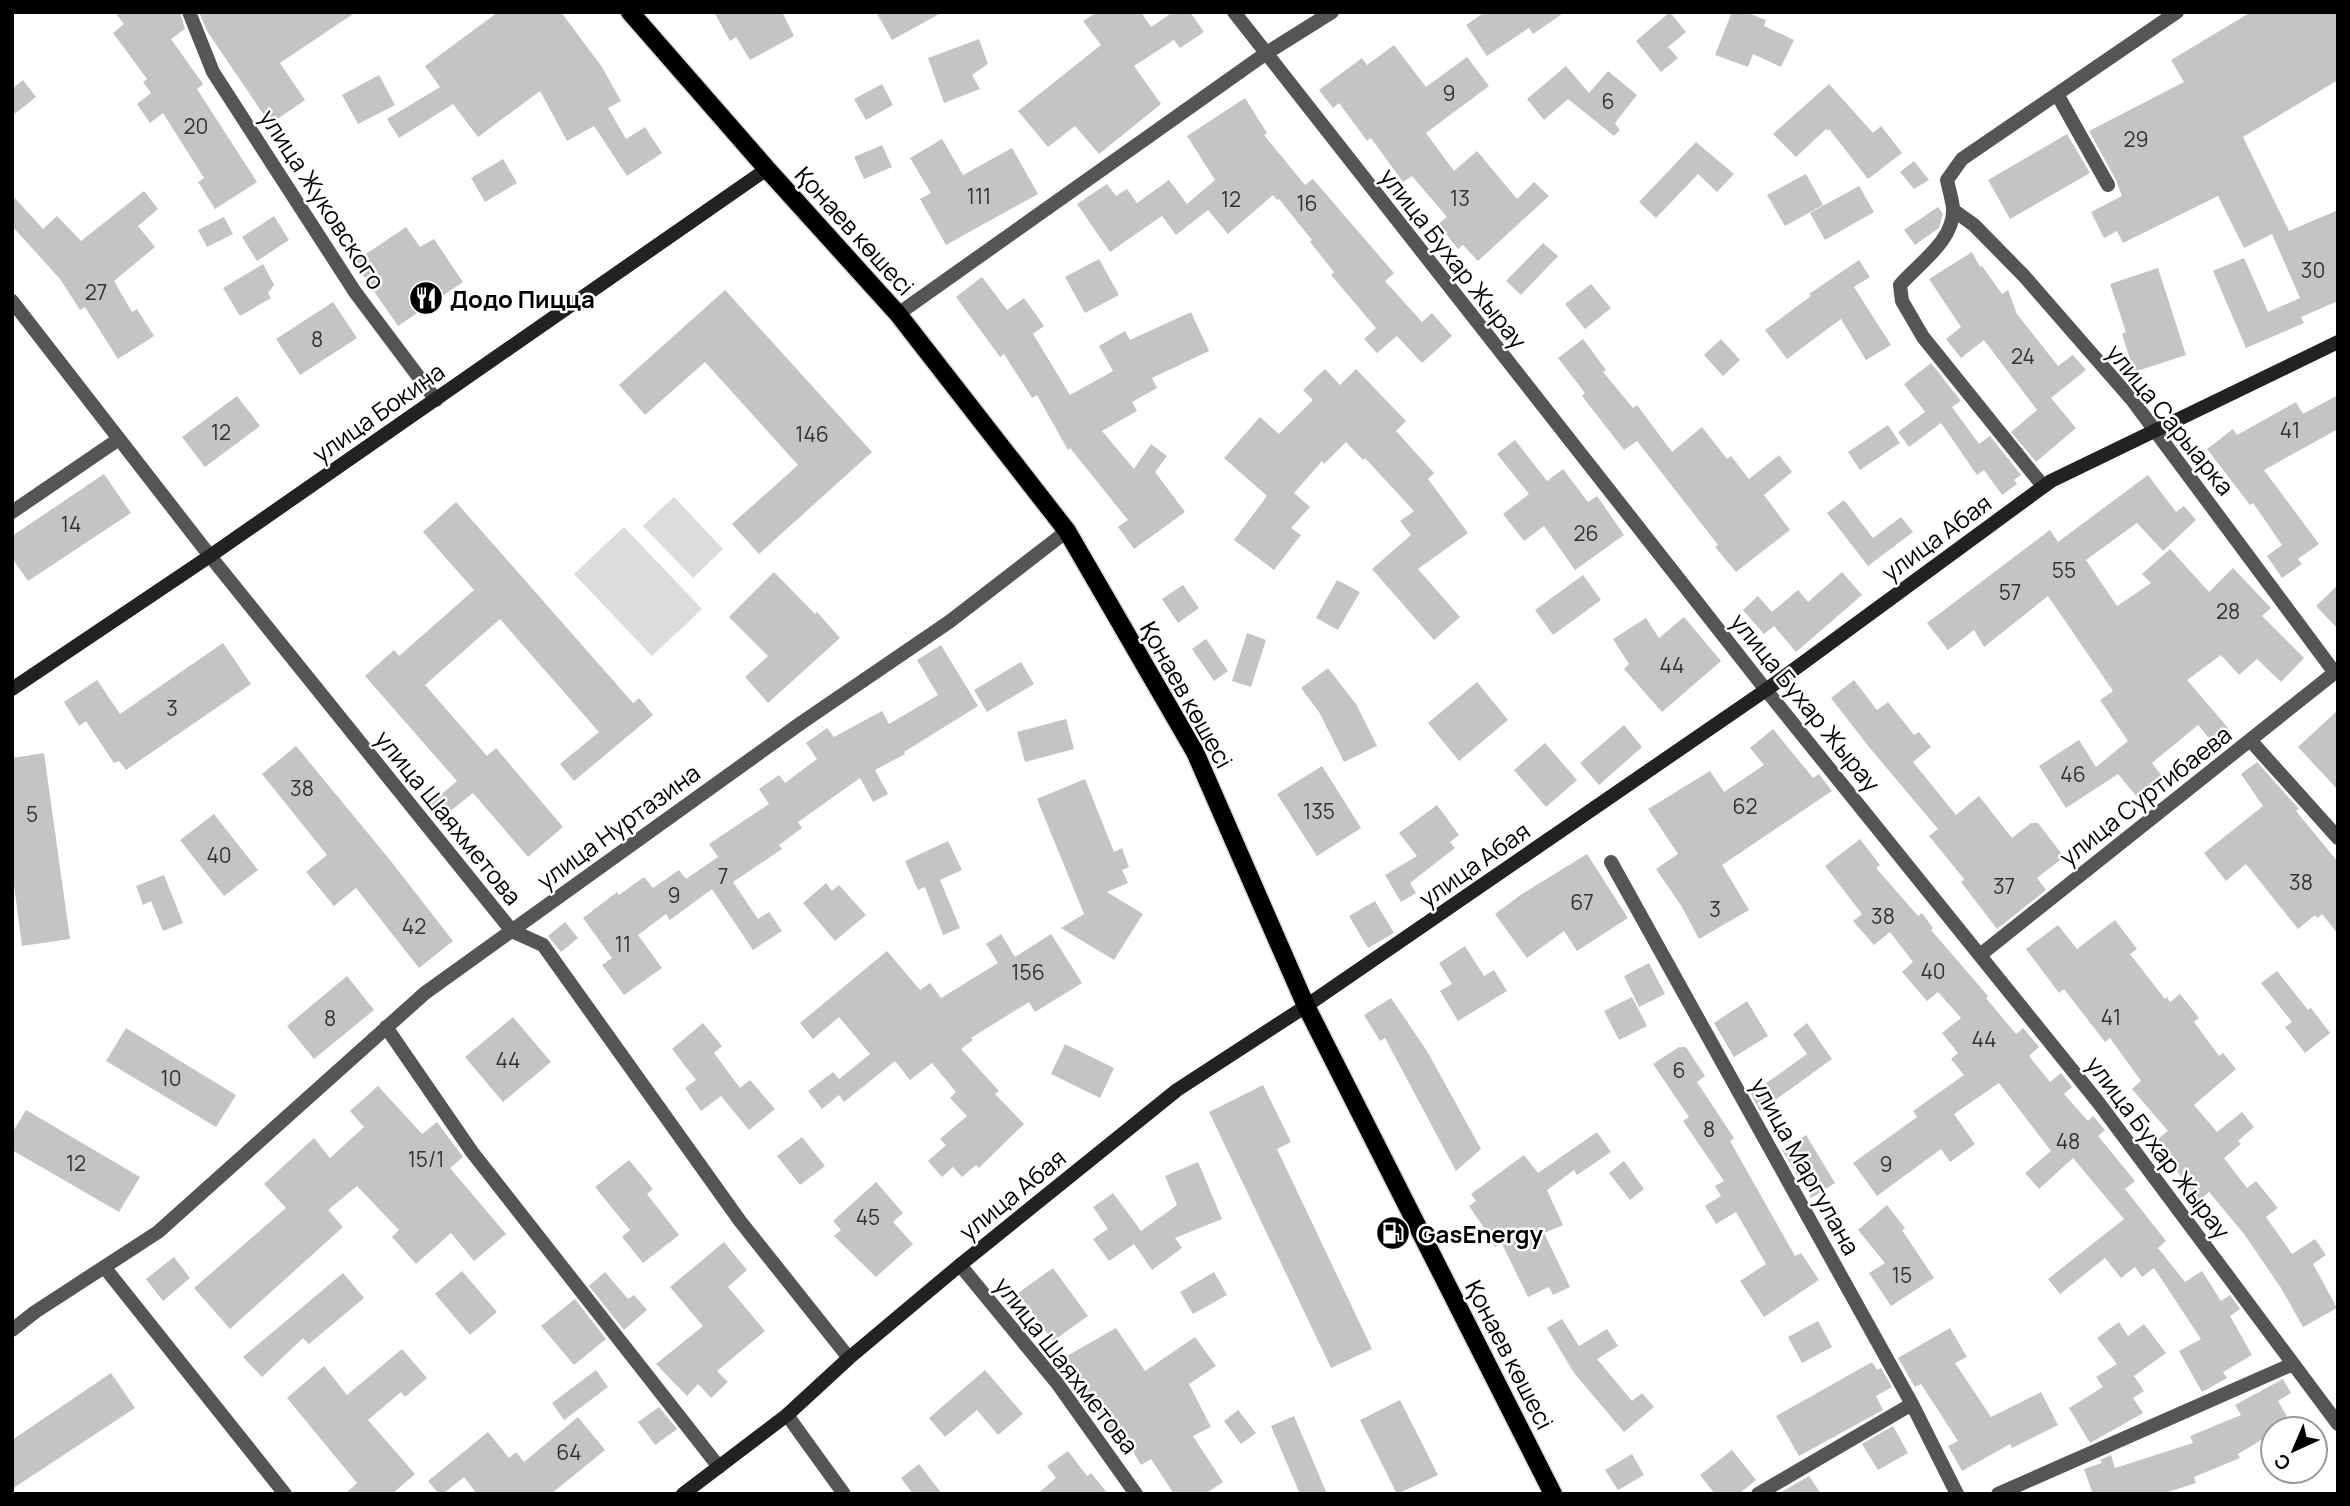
<svg xmlns="http://www.w3.org/2000/svg" width="2350" height="1506" font-family="Manrope,sans-serif">
<style>
.green{fill:#dcdcdc}
.building{fill:#c4c4c4}
.lines{fill:none;stroke-linecap:round;stroke-linejoin:round}
.primary-casing{stroke:#dbdbdb;stroke-width:21}
.street{stroke:#555;stroke-width:14}
.secondary{stroke:#222;stroke-width:14}
.primary{stroke:#000;stroke-width:18}
.labels{text-anchor:middle;dominant-baseline:central;stroke-width:5;stroke-linejoin:round;paint-order:stroke}
.number-label{font-size:21px;fill:#313131}
.street-label{font-size:24px;fill:#000;stroke:#fff}
.poi-label{font-size:24px;font-weight:bold;fill:#000;stroke:#fff;text-anchor:start}
</style>
<rect width="100%" height="100%" fill="#fff"/>
<path class="green" d="M674 497 723 549 693 578 643 526Z
M624 527 702 609 652 656 574 574Z"/>
<path class="building" d="M115 12H180L185 29 171 39 203 84 197 89 257 182 215 209 198 182 204 178 163 113 150 123 137 104 151 93 143 82 147 79 113 33 124 24Z
M199 12H356L280 63 305 100 270 124 207 31Z
M498 12H561L602 67 621 101 608 108 626 139 645 127 662 153 627 176 594 126 567 141 540 91 478 137 453 104 399 138 387 119 440 87 425 66Z
M714 12H782L794 36 750 60 736 37 730 41Z
M876 12H943L892 40Z
M1097 12H1141L1151 27 1173 12H1190L1204 32 1180 48 1174 40 1134 66 1161 104 1099 154 1075 126 1048 147 1018 111 1101 45 1083 21Z
M1485 12H1565L1533 34 1529 28 1487 56 1466 25Z
M1670 12 1686 32 1668 47 1678 58 1661 72 1636 41Z
M1732 12H1745L1766 20 1764 26 1794 40 1781 67 1753 54 1748 67 1715 55Z
M2251 12H2338V80L2243 137 2289 231 2338 210V301L2301 317 2304 323 2246 348 2213 271 2244 258 2268 312 2300 298 2272 234 2244 248 2218 196 2123 243 2117 231 2104 238 2091 212 2122 196 2116 180 2089 131 2184 82 2171 60Z
M979 39 988 64 972 75 980 89 944 103 928 58Z
M1394 45 1426 87 1467 57 1489 86 1426 133 1454 171 1477 151 1517 199 1534 182 1549 196 1478 261 1463 245 1458 249 1438 224 1447 217 1412 176 1403 182 1371 138 1367 141 1339 103 1333 108 1319 90 1362 58 1367 65Z
M1566 66 1589 93 1608 71 1637 95 1615 123 1620 130 1614 136 1568 99 1544 120 1527 99Z
M379 75 395 105 358 124 342 95Z
M23 80 36 97 12 116V89Z
M882 84 893 105 866 120 854 99Z
M1829 84 1873 133 1881 126 1902 153 1868 179 1829 129 1828 131 1826 129 1796 157 1773 134Z
M1245 98 1267 133 1264 135 1305 185 1313 179 1394 273 1385 281 1422 322 1432 313 1452 336 1422 363 1397 336 1377 353 1364 339 1376 328 1331 275 1334 272 1310 242 1312 240 1279 199 1277 200 1273 195 1228 234 1208 210 1176 235 1162 216 1110 252 1077 204 1107 184 1116 196 1127 189 1137 203 1169 180 1187 204 1215 180 1187 136Z
M2067 134 2090 173 2010 219 1988 180Z
M942 139 963 175 1012 148 1038 194 946 245 920 199 931 193 910 158Z
M1696 142 1734 174 1717 192 1698 174 1656 218 1639 202Z
M882 145 892 167 864 179 854 157Z
M503 159 517 183 485 202 471 178Z
M1914 161 1929 180 1914 189 1900 172Z
M1806 174 1823 205 1785 226 1767 195Z
M1859 186 1874 212 1825 240 1810 213Z
M144 191 158 209 138 226 155 247 114 281 132 312 137 309 154 336 118 359 85 307 80 310 60 279 12 226V195L43 229 57 216 81 241Z
M1938 207 1943 214 1939 228 1915 245 1904 230Z
M274 216 289 240 257 261 242 237Z
M224 217 233 234 207 247 198 230Z
M406 227 420 247 434 239 463 282 398 326 354 262Z
M1543 243 1558 256 1521 295 1506 281Z
M1972 252 1980 267 1982 266 2002 294 2008 290 2017 314 2058 366 2073 355 2086 370 2051 398 2076 428 2036 462 2011 432 2037 410 1984 340 1961 358 1946 339 1961 327 1929 279Z
M1099 259 1119 295 1085 313 1065 277Z
M1859 260 1870 277 1854 287 1891 345 1866 360 1841 319 1787 359 1765 330 1811 296 1809 294Z
M263 264 274 285 268 293 271 298 240 316 223 288Z
M2158 268 2186 355 2134 372 2122 334 2126 332 2110 284Z
M982 277 1007 310 1024 298 1044 326 1033 334 1070 395 1113 371 1099 346 1125 331 1130 340 1191 312 1209 351 1152 378 1157 388 1132 402 1137 411 1102 431 1134 469 1151 444 1167 456 1155 472 1185 512 1134 549 1118 527 1128 520 1070 448 1068 450 1037 395 1032 398 1004 354 1000 357 956 297Z
M1591 284 1611 308 1585 329 1565 304Z
M725 290 872 452 759 554 732 524 798 465 705 362 645 415 619 385Z
M333 302 357 338 300 375 276 339Z
M1583 339 1606 370 1603 372 1633 408 1637 405 1672 452 1702 427 1727 459 1731 456 1749 479 1779 455 1792 472 1764 495 1790 530 1736 572 1715 547 1718 545 1637 441 1624 450 1582 396 1585 393 1558 358Z
M1721 339 1740 360 1723 376 1704 355Z
M1931 363 1961 401 1952 407 1979 444 1990 436 2021 475 2014 480 2017 484 2002 495 1984 470 1977 475 1941 423 1909 447 1898 432 1925 412 1904 384Z
M1325 369 1340 385 1356 369 1406 421 1396 431 1434 473 1428 479 1468 533 1418 569 1460 617 1434 640 1372 569 1411 535 1400 521 1414 511 1365 458 1363 460 1346 442 1324 464 1322 461 1294 493 1310 507 1291 528 1301 535 1274 570 1234 540 1267 496 1224 458 1260 417 1279 434 1313 400 1303 390Z
M2338 395V429L2264 470 2319 544 2298 559 2302 564 2282 578 2267 556 2282 545 2253 503 2250 505 2207 449 2233 429 2237 435 2296 402 2303 414Z
M237 396 260 426 205 467 182 437Z
M1888 425 1900 443 1860 470 1848 452Z
M1515 440 1547 481 1563 469 1588 502 1597 496 1624 535 1575 570 1544 526 1524 541 1503 514 1529 494 1497 454Z
M104 474 131 513 28 581 12 558V536Z
M2148 475 2176 512 2184 506 2196 520 2163 551 2137 523 2086 560 2117 606 2151 583 2142 574 2170 549 2209 592 2233 568 2271 608 2262 616 2304 658 2281 682 2257 659 2239 675 2221 655 2187 680 2229 729 2213 743 2198 725 2152 763 2162 776 2137 797 2118 774 2066 808 2039 766 2079 740 2096 767 2128 741 2100 700 2113 691 2048 596 1984 647 1974 630 1948 650 1927 623 2050 530 2058 542Z
M1844 500 1873 538 1901 517 1913 532 1868 566 1827 513Z
M456 502 633 703 639 698 653 715 574 781 560 764 599 732 500 619 425 685 487 756 496 748 563 827 528 857 473 793 443 817 431 803 457 781 365 676 394 650 399 656 474 590 423 532Z
M774 572 815 614 817 612 840 638 768 703 745 677 768 656 729 617Z
M1842 572 1862 595 1796 652 1774 626 1764 634 1743 610 1758 596 1772 612 1798 590 1808 602Z
M1583 575 1601 600 1553 635 1535 610Z
M1337 580 1360 592 1338 630 1316 618Z
M1183 585 1199 608 1178 623 1162 599Z
M2338 585V629L2316 606Z
M1684 617 1721 661 1662 712 1624 669 1629 664 1613 639 1646 618 1659 638Z
M1247 633 1266 640 1251 687 1232 681Z
M1206 639 1228 671 1214 681 1192 649Z
M223 643 251 684 126 770 119 761 114 763 86 721 79 726 64 702 97 680 120 714Z
M941 645 978 706 904 752 905 754 875 770 888 794 873 802 860 778 798 822 802 828 779 845 782 849 733 882 758 919 769 912 782 931 753 950 712 889 670 920 666 914 638 935 662 968 624 995 602 965 612 958 583 918 617 892 619 895 644 877 653 888 679 870 686 879 718 857 709 844 769 804 759 789 779 775 785 783 817 759 806 743 827 728 834 737 882 711 889 724 938 695 917 660Z
M1021 662 1034 684 987 712 974 690Z
M1328 668 1356 704 1377 746 1344 762 1319 712 1301 688Z
M1854 680 1877 710 1888 702 1914 735 1919 732 1931 747 1913 762 1956 815 1979 796 2012 838 2031 823H2038L2064 857 2037 878 2046 890 1997 929 1961 882 1964 879 1929 836 1938 829 1869 747 1831 698Z
M1477 682 1508 720 1459 761 1428 723Z
M2338 710V790L2298 747Z
M1066 719 1074 749 1025 762 1017 732Z
M1624 725 1642 747 1599 785 1580 763Z
M1773 729 1813 778 1819 774 1832 791 1722 865 1749 910 1699 939 1682 907 1656 869 1678 854 1648 809 1710 771 1724 792 1764 765 1750 748Z
M1545 743 1577 780 1546 807 1514 770Z
M296 746 390 860 453 941 419 968 356 888 334 906 306 872 327 855 262 774Z
M44 753 70 939 22 946 12 870V758Z
M2257 762 2299 809 2296 811 2338 862V934L2322 914 2318 918 2315 915 2298 929 2246 864 2226 881 2204 853 2263 806 2241 774Z
M1322 766 1361 828 1317 856 1277 794Z
M1085 779 1114 852 1122 848 1129 867 1122 870 1128 883 1107 892 1143 914 1114 960 1061 928 1084 914 1037 799Z
M1437 805 1459 835 1450 842 1455 848 1410 883 1416 893 1401 902 1385 875 1417 856 1399 833Z
M214 814 258 870 224 896 180 840Z
M1860 839 1880 865 1876 868 1918 916 1922 913 1933 928 1931 930 1988 996 1986 998 2016 1034 2023 1028 2039 1047 2029 1056 2050 1082 2061 1073 2072 1087 2064 1094 2088 1121 2093 1116 2105 1130 2098 1136 2135 1181 2125 1189 2166 1241 2158 1248 2185 1282 2202 1271 2221 1301 2230 1295 2240 1309 2230 1316 2252 1355 2223 1372 2227 1378 2202 1392 2179 1351 2201 1339 2154 1268 2142 1277 2135 1267 2121 1278 2105 1258 2060 1294 2048 1279 2124 1219 2073 1158 2039 1189 2025 1173 2051 1151 1999 1083 1954 1114 1975 1144 1950 1162 1941 1149 1877 1196 1853 1163 1917 1117 1913 1111 1964 1075 1951 1059 1958 1053 1942 1033 1961 1018 1938 992 1927 1001 1902 972 1913 962 1890 932 1874 945 1853 921 1862 914 1825 866Z
M948 841 962 870 940 880 960 928 943 935 925 887 918 890 905 861Z
M1587 854 1628 918 1577 951 1564 931 1527 958 1495 914 1522 894Z
M164 875 183 923 163 931 151 901 143 905 136 886Z
M826 883 832 891 839 885 866 915 835 941 803 903Z
M1375 901 1394 933 1368 948 1349 916Z
M2115 920 2137 949 2130 954 2165 999 2167 997 2170 1002 2180 994 2199 1018 2194 1022 2219 1056 2223 1053 2236 1069 2194 1105 2217 1132 2242 1112 2254 1127 2238 1141 2241 1144 2224 1158 2247 1188 2256 1181 2278 1208 2266 1217 2292 1254 2315 1239 2326 1255 2313 1264 2337 1308 2303 1327 2281 1288 2244 1234 2209 1192 2199 1201 2155 1141 2168 1131 2132 1089 2141 1081 2110 1038 2105 1042 2064 989 2059 993 2026 949 2058 925 2077 949Z
M565 922 578 938 561 952 548 936Z
M1001 934 1015 957 1051 934 1082 983 1035 1012 1029 1002 971 1038 973 1040 961 1049 999 1091 995 1094 1024 1124 979 1168 976 1165 962 1177 953 1167 942 1177 928 1161 946 1145 940 1139 967 1116 950 1098 956 1092 932 1063 910 1080 895 1061 844 1102 839 1095 822 1109 808 1091 833 1072 839 1079 870 1054 839 1017 813 1039 800 1023 887 951 920 990 930 983 941 998 998 963 986 944Z
M1465 946 1484 976 1494 970 1507 991 1458 1021 1440 991 1452 984 1439 963Z
M1649 963 1665 994 1639 1007 1624 976Z
M2277 971 2308 1010 2311 1008 2330 1033 2305 1053 2285 1027 2292 1022 2261 983Z
M347 976 374 1010 314 1059 287 1026Z
M1632 997 1647 1026 1619 1040 1604 1011Z
M1391 998 1427 1051 1481 1149 1456 1171 1385 1038 1380 1041 1364 1015Z
M1747 1001 1768 1036 1734 1057 1714 1023Z
M513 1017 551 1062 503 1102 465 1057Z
M703 1023 722 1046 714 1053 740 1088 750 1080 775 1109 749 1130 721 1096 701 1111 685 1088 696 1080 672 1049Z
M1807 1023 1832 1059 1760 1111 1751 1094 1807 1054 1793 1034Z
M126 1028 236 1095 216 1127 106 1061Z
M1065 1044 1114 1068 1100 1098 1051 1074Z
M1679 1047H1686L1705 1076 1697 1082 1734 1138 1730 1141 1795 1256 1801 1253 1819 1280 1764 1317 1740 1281 1766 1264 1736 1212 1716 1224 1705 1206 1721 1196 1715 1186 1724 1181 1683 1121 1689 1117 1653 1064Z
M1263 1085 1291 1142 1277 1149 1372 1349 1331 1368 1209 1112Z
M378 1086 422 1134 437 1122 463 1157 450 1168 506 1234 474 1261 451 1233 416 1264 392 1237 399 1230 357 1186 328 1210 343 1227 230 1329 194 1288 286 1208 264 1184 314 1138 330 1158 364 1127 350 1111Z
M26 1110 140 1177 119 1212 12 1150V1133Z
M1597 1132 1611 1152 1577 1175 1574 1170 1547 1190 1563 1225 1544 1233 1570 1287 1553 1295 1549 1287 1528 1297 1502 1244 1495 1247 1489 1235 1469 1206 1476 1201 1471 1194 1524 1155 1538 1173Z
M1806 1135 1835 1183 1811 1198 1782 1150Z
M802 1137 825 1166 800 1185 777 1156Z
M629 1160 653 1189 647 1194 679 1235 643 1263 622 1237 630 1230 595 1187Z
M1624 1161 1644 1189 1630 1200 1609 1173Z
M1198 1162 1222 1219 1175 1238 1182 1248 1152 1270 1134 1244 1109 1261 1093 1239 1108 1229 1093 1207 1113 1193 1141 1231 1177 1205 1165 1176Z
M876 1182 903 1213 893 1222 913 1244 876 1277 834 1236 841 1230 833 1221Z
M1887 1205 1905 1228 1902 1230 1934 1278 1891 1306 1869 1273 1885 1263 1858 1230Z
M724 1242 747 1270 728 1287 765 1331 717 1371 728 1382 711 1398 698 1384 687 1396 656 1364 703 1326 670 1287Z
M174 1257 190 1278 163 1301 146 1279Z
M1053 1268 1088 1316 1053 1341 1018 1293Z
M462 1271 497 1312 470 1335 435 1294Z
M605 1272 628 1299 634 1295 647 1310 624 1330 589 1286Z
M1214 1272 1227 1295 1193 1314 1180 1292Z
M343 1273 364 1298 309 1344 303 1338 262 1377 243 1357Z
M575 1299 606 1339 574 1365 541 1326Z
M1562 1319 1579 1346 1607 1329 1618 1346 1597 1359 1632 1401 1642 1393 1654 1407 1624 1432 1574 1373 1547 1328Z
M1818 1321 1832 1347 1802 1363 1788 1337Z
M2119 1322 2128 1336 2144 1324 2166 1353 2134 1376 2144 1391 2133 1398 2143 1413 2090 1443 2069 1408 2103 1387 2096 1377 2117 1364 2097 1338Z
M1116 1328 1145 1371 1195 1337 1216 1366 1189 1384 1211 1427 1193 1436 1223 1482 1205 1494H1174L1151 1459 1141 1465 1121 1431 1114 1436 1069 1369 1072 1367 1065 1357Z
M1950 1328 1967 1357 1955 1363 1991 1417 2041 1392 2058 1425 2012 1448 2010 1444 1962 1471 1948 1446 1958 1441 1921 1384 1915 1387 1898 1358Z
M402 1349 427 1378 405 1397 401 1392 368 1420 415 1474 392 1494H345L357 1483 287 1398 324 1366 347 1395Z
M1872 1362 1877 1370 1881 1368 1892 1387 1876 1396 1883 1410 1799 1456 1776 1416Z
M596 1370 608 1387 564 1420 552 1403Z
M985 1370 1023 1414 998 1435 977 1410 945 1437 929 1418Z
M111 1373 135 1408 12 1489V1440Z
M2283 1379 2291 1393 2278 1401 2291 1423 2280 1429H2273V1433L2238 1454 2240 1458 2194 1477 2196 1483 2162 1494H2093L2084 1469 2102 1463 2100 1460 2111 1455 2115 1468 2193 1443 2190 1436 2241 1415 2235 1405Z
M1400 1400 1438 1475 1397 1494 1360 1420Z
M659 1407 677 1429 655 1445 638 1422Z
M1238 1410 1256 1433 1241 1444 1224 1421Z
M1294 1416 1327 1494H1300L1271 1426Z
M578 1417 605 1450 551 1494H477L464 1477 443 1494H439L428 1481 488 1432 509 1458 516 1452 524 1462Z
M1893 1426 1908 1453 1878 1470 1862 1444Z
M1732 1450 1756 1480 1739 1494H1715L1700 1475Z
M1068 1451 1087 1476 1091 1473 1108 1494H1037L1056 1478 1047 1466Z
M1632 1454 1644 1475 1618 1490 1605 1470Z
M919 1464 942 1494H913L901 1478Z
M1809 1476 1821 1494H1778Z"/>
<g class="lines">
<g class="primary-casing">
<path id="primary" d="M630 12 767 169 898 314 1067 531 1195 752 1306 1006 1553 1494"/>
</g>
<path class="street" d="M189 12 213 72 355 292 436 400
M1234 12 1766 690 2098 1102 2338 1424
M2057 94 2108 185
M1953 210 1974 225 2024 276 2133 401 2335 673
M12 301 210 556 512 931 543 945 740 1221 849 1358
M898 314 1265 54 1332 12
M2043 486 1923 337 1902 301 1900 285C1919 263 1955 240 1953 208 1952 199 1949 189 1947 180L1962 159 2177 12
M12 512 119 439
M2250 740 2338 838
M1611 862 1912 1404 1957 1494
M1980 955 2338 670
M386 1027 472 1152 719 1467
M960 1265 1057 1383 1136 1494
M105 1268 285 1494
M12 1330 35 1312 158 1232 425 993 801 723 949 622 1067 531
M787 1415 844 1494
M1758 1494 1912 1404
M1998 1494 2293 1364"/>
<path class="secondary" d="M12 689 210 556 767 169
M683 1494 787 1415 849 1358 960 1265 1177 1090 1306 1006 1766 690 2051 481 2338 342"/>
<use href="#primary" class="primary"/>
</g>
<defs>
<g id="restaurant-disc" transform="scale(1.75)"><circle r="9.5" fill="#000" stroke="#fff"/><path d="M-5-6h1v4h1v-4h1v4h1v-4h1v5L-1.5 .5V6h-2V.5L-5-1ZM5-6V6H3V1.5H1.5Q1.5-4 5-6Z" fill="#fff"/></g>
<g id="fuel-disc" transform="scale(1.75)"><circle r="9.5" fill="#000" stroke="#fff"/><path d="M-5.5-6h7V0h2V4h1.3V-2.5L3-4.5l.8-.8L6-3V5H2.5V1h-1V6h-7ZM-4.2-4.7v3.2H.2V-4.7Z" fill="#fff"/></g>
</defs>
<g fill-rule="evenodd">
<use href="#restaurant-disc" x="426" y="298"/>
<use href="#fuel-disc" x="1393" y="1233"/>
</g>
<g class="labels">
<g class="number-label">
<text x="1449" y="93">9</text>
<text x="1608" y="101">6</text>
<text x="196" y="126">20</text>
<text x="2136" y="139">29</text>
<text x="979" y="196">111</text>
<text x="1460" y="198">13</text>
<text x="1231" y="199">12</text>
<text x="1307" y="203">16</text>
<text x="2313" y="270">30</text>
<text x="96" y="292">27</text>
<text x="317" y="339">8</text>
<text x="2023" y="356">24</text>
<text x="2290" y="430">41</text>
<text x="221" y="432">12</text>
<text x="812" y="434">146</text>
<text x="71" y="524">14</text>
<text x="1586" y="533">26</text>
<text x="2064" y="570">55</text>
<text x="2010" y="592">57</text>
<text x="2228" y="611">28</text>
<text x="1672" y="665">44</text>
<text x="172" y="708">3</text>
<text x="2073" y="774">46</text>
<text x="302" y="788">38</text>
<text x="1745" y="806">62</text>
<text x="1319" y="811">135</text>
<text x="32" y="814">5</text>
<text x="219" y="855">40</text>
<text x="723" y="876">7</text>
<text x="2301" y="882">38</text>
<text x="2004" y="886">37</text>
<text x="674" y="895">9</text>
<text x="1582" y="902">67</text>
<text x="1715" y="909">3</text>
<text x="1883" y="916">38</text>
<text x="414" y="926">42</text>
<text x="623" y="944">11</text>
<text x="1933" y="971">40</text>
<text x="1028" y="972">156</text>
<text x="2111" y="1017">41</text>
<text x="330" y="1018">8</text>
<text x="1984" y="1039">44</text>
<text x="508" y="1060">44</text>
<text x="1679" y="1070">6</text>
<text x="171" y="1078">10</text>
<text x="1709" y="1129">8</text>
<text x="2068" y="1141">48</text>
<text x="426" y="1159">15/1</text>
<text x="76" y="1163">12</text>
<text x="1886" y="1164">9</text>
<text x="868" y="1217">45</text>
<text x="1902" y="1275">15</text>
<text x="569" y="1452">64</text>
</g>
<g class="street-label">
<text transform="translate(323 199) rotate(57)">улица Жуковского</text>
<text transform="translate(855 230) rotate(48)">Қонаев көшесі</text>
<text transform="translate(1454 258) rotate(52)">улица Бухар Жырау</text>
<text transform="translate(378 412) rotate(-35)">улица Бокина</text>
<text transform="translate(2171 419) rotate(51)">улица Сарыарка</text>
<text transform="translate(1936 537) rotate(-36)">улица Абая</text>
<text transform="translate(1187 694) rotate(61)">Қонаев көшесі</text>
<text transform="translate(1806 702) rotate(51)">улица Бухар Жырау</text>
<text transform="translate(2145 795) rotate(-38)">улица Суртибаева</text>
<text transform="translate(449 817) rotate(51)">улица Шаяхметова</text>
<text transform="translate(618 826) rotate(-36)">улица Нуртазина</text>
<text transform="translate(1474 864) rotate(-35)">улица Абая</text>
<text transform="translate(2159 1147) rotate(53)">улица Бухар Жырау</text>
<text transform="translate(1806 1166) rotate(61)">улица Маргулана</text>
<text transform="translate(1012 1194) rotate(-39)">улица Абая</text>
<text transform="translate(1510 1354) rotate(63)">Қонаев көшесі</text>
<text transform="translate(1067 1365) rotate(52)">улица Шаяхметова</text>
</g>
<g class="poi-label">
<text x="450" y="298">Додо Пицца</text>
<text x="1418" y="1233">GasEnergy</text>
</g>
</g>
<rect width="2350" height="1506" fill="none" stroke="#000000" stroke-width="28"/>
<g transform="translate(2294 1450) rotate(224)"><circle r="33" fill="#ffffff" stroke="#999999" stroke-width="2"/>
<path d="M0-5L12 26L0 18L-12 26Z" fill="#000000"/>
<text y="-10" font-size="19" font-weight="bold" text-anchor="middle" fill="#000000">С</text>
</g>
</svg>
